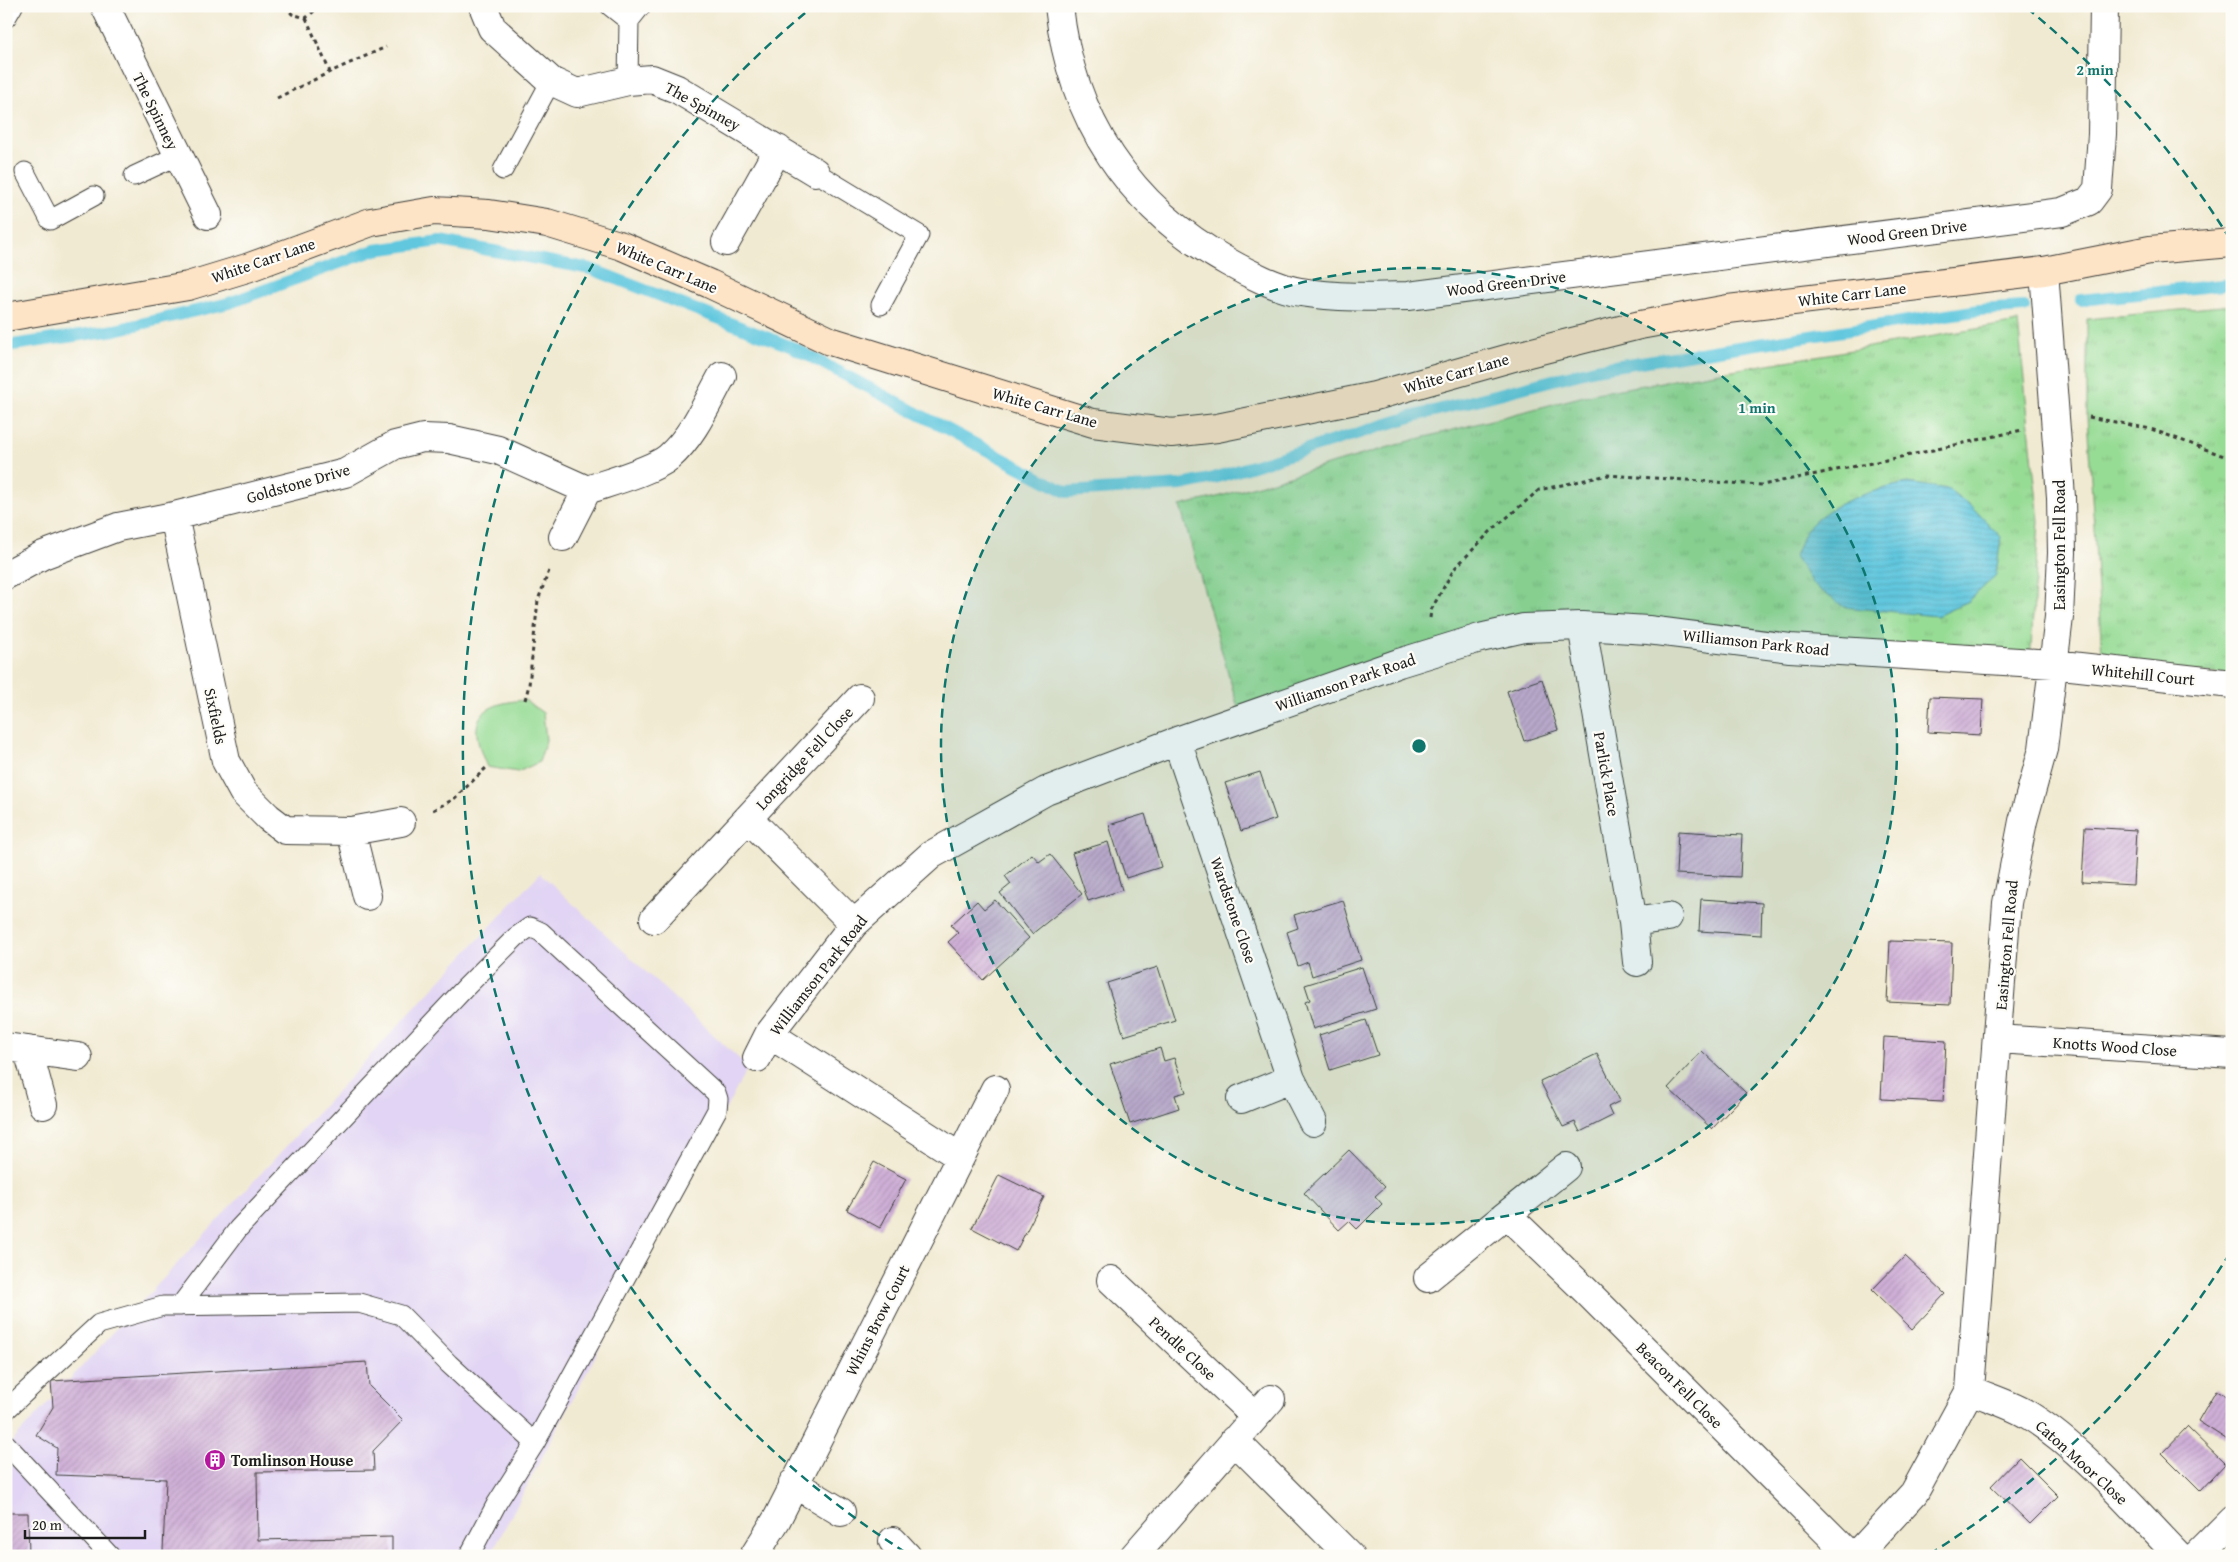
<svg xmlns="http://www.w3.org/2000/svg" width="2238" height="1562" font-family="'Gentium Book Plus',serif">
<style>
.built{fill:#e1d4f4}
.grass{fill:url(#grass-tufts);stroke:#5a7c58}
.park{fill:#97dc95;stroke:#5a7c58}
.water{fill:url(#water-rules);stroke:#3e727d}
.lines{fill:none;stroke-linecap:round;stroke-linejoin:round}
.stream{stroke:#61c7de;stroke-width:12}
.building{fill:url(#building-hatch)}
.lane-casing{stroke:#3c3b37;stroke-width:21}
.street-casing{stroke:#3c3b37;stroke-width:30}
.secondary-casing{stroke:#3c3b37;stroke-width:30}
.path{stroke:#3c3b37;stroke-width:3;stroke-dasharray:4 4;stroke-linecap:butt}
.lane{stroke:#fff;stroke-width:19}
.street{stroke:#fff;stroke-width:28}
.secondary{stroke:#fee4c6;stroke-width:28}
.ring{fill:none;stroke:#0f766e;stroke-width:2.5;stroke-dasharray:9 6}
.labels{text-anchor:middle;dominant-baseline:central;stroke-width:4.5;stroke-linejoin:round;paint-order:stroke}
.street-label{font-size:16px;fill:#1c1c1c;stroke:#fdfcf7}
.poi-label{font-size:16px;font-weight:bold;fill:#1c1c1c;stroke:#fdfcf7;text-anchor:start}
.centre{fill:#0f766e;stroke:#fdfcf7;stroke-width:2.5}
.ring-label{font-size:15px;text-anchor:middle;font-weight:bold;fill:#0f766e;stroke:#fdfcf7;stroke-width:4.5;stroke-linejoin:round;paint-order:stroke}
</style>
<defs>
<pattern id="grass-tufts" width="24" height="20" patternUnits="userSpaceOnUse" patternTransform="scale(1.25)"><rect width="24" height="20" fill="#97dc95"/><path d="M3 7l-1-3M5 7V3M7 7l1-3M15 17l-1-3M17 17v-4M19 17l1-3" fill="none" stroke="#82bc80"/></pattern>
<pattern id="water-rules" width="6" height="5" patternUnits="userSpaceOnUse" patternTransform="scale(1.25)"><rect width="6" height="5" fill="#61c7de"/><path d="M0 2.5h6" fill="none" stroke="#54aabe"/></pattern>
<pattern id="building-hatch" width="6" height="6" patternUnits="userSpaceOnUse" patternTransform="scale(1.25)"><rect width="6" height="6" fill="#cfafd7"/><path d="M-1 1l2-2M0 6l6-6M5 7l2-2" fill="none" stroke="#b196b8"/></pattern>
</defs>
<rect width="100%" height="100%" fill="#fdfcf7"/>
<filter id="ink" filterUnits="userSpaceOnUse"><feTurbulence type="fractalNoise" baseFrequency=".02" numOctaves="2"/><feDisplacementMap in="SourceGraphic" scale="10" xChannelSelector="R" yChannelSelector="G"/><feConvolveMatrix kernelMatrix="1 2 1 2 8 2 1 2 1" color-interpolation-filters="sRGB"/></filter>
<filter id="wash" filterUnits="userSpaceOnUse"><feTurbulence type="fractalNoise" baseFrequency=".0096" numOctaves="4" result="noise"/><feDisplacementMap in="SourceGraphic" scale="20" xChannelSelector="R" yChannelSelector="G"/><feGaussianBlur stdDeviation="1.12" result="paint"/><feColorMatrix in="noise" values="0 0 0 0 0 0 0 0 0 0 0 0 0 0 0 0 0 1.4 0 .05"/><feComposite in="paint" operator="in"/></filter>
<g filter="url(#wash)">
<rect width="100%" height="100%" fill="#f1ead2"/>
<path class="built" d="M540 873 748 1067 490 1556H6V1448Z"/>
<path class="grass" d="M2232 305V674L2103 670 2087 417V319Z
M2018 322 2039 521 2030 663 1524 628 1241 718 1180 506 1221 496 1410 441 1596 393Z"/>
<path class="park" d="M525 700 543 713 546 740 539 762 518 772 487 767C467 722 475 704 525 700Z"/>
<path class="water" d="M1907 483 1948 489 1972 507 2001 537 1996 575 1969 601 1937 616 1844 607 1813 585 1795 556C1799 548 1801 538 1806 531 1827 502 1875 490 1907 483Z"/>
<g class="lines">
<path class="stream" d="M2081 300 2232 284
M6 346 115 330 229 303 375 250 440 241 591 269 792 347 1066 492 1182 485 1214 478 1407 418 1595 369 1980 310 2024 307"/>
</g>
<g id="blocks">
<path class="building" d="M1542 679 1558 730 1524 741 1507 691Z
M1930 697 1983 699 1981 735 1928 732Z
M1260 772 1276 819 1241 831 1225 783Z
M1145 814 1161 867 1126 878 1109 825Z
M2085 827 2136 830 2133 885 2082 882Z
M1678 831 1742 835 1740 877 1676 874Z
M1108 842 1122 890 1088 901 1072 853Z
M1032 854 1039 862 1050 854 1082 894 1032 934 1000 893 1011 884 1005 876Z
M1701 899 1762 903 1761 935 1699 931Z
M995 900 1029 938 983 980 948 942 958 933 951 925 977 901 984 909Z
M1343 900 1361 960 1312 976 1308 962 1298 966 1287 932 1298 928 1294 915Z
M1890 941 1952 943 1950 1005 1887 1002Z
M1158 967 1175 1020 1124 1036 1107 983Z
M1362 967 1376 1009 1313 1029 1305 1002 1310 1000 1305 985Z
M1366 1020 1378 1055 1330 1070 1319 1035Z
M1884 1037 1946 1041 1943 1102 1881 1099Z
M1160 1048 1164 1061 1174 1058 1186 1092 1175 1095 1179 1108 1130 1124 1110 1064Z
M1702 1051 1746 1093 1712 1129 1668 1088Z
M1597 1054 1620 1101 1608 1107 1612 1116 1580 1132 1575 1122 1563 1127 1540 1081Z
M1349 1150 1385 1187 1375 1196 1382 1204 1357 1229 1349 1221 1339 1230 1304 1193Z
M874 1162 906 1179 880 1228 847 1210Z
M999 1175 1044 1197 1016 1251 972 1228Z
M1905 1256 1945 1294 1912 1329 1872 1290Z
M367 1362 369 1386 403 1420 373 1451 374 1470 257 1472 258 1540 392 1537V1556H158L163 1551 166 1479 56 1475 57 1448 36 1435 53 1407 51 1381Z
M2216 1390 2232 1399V1443L2198 1421Z
M2187 1427 2225 1464 2200 1491 2162 1453Z
M2019 1457 2058 1496 2030 1524 1991 1486Z
M6 1508 11 1513H28L29 1556H6Z"/>
</g>
</g>
<g filter="url(#ink)">
<use href="#blocks" fill-opacity="0" stroke="#3c3b37" stroke-width="1"/>
<g class="lines">
<g class="lane-casing">
<path id="lane" d="M610 6 629 21
M6 18 13 6
M628 81 629 21 641 6
M503 170 551 81
M25 172 50 220 94 196
M815 172 919 235 881 305
M134 176 177 156
M180 1306 238 1229 465 988 516 937 530 927 541 932 716 1093 718 1099 717 1110 535 1443 497 1503 469 1556
M6 1410 99 1324 163 1306 359 1303 401 1315 449 1364 535 1443
M6 1444 110 1556"/>
</g>
<g class="street-casing">
<path id="street" d="M105 6 208 215
M483 6 492 28 551 81 577 93 628 81 652 79 677 89 815 172
M1059 6C1071 119 1129 207 1228 262 1247 273 1279 289 1301 292 1336 298 1372 297 1408 296L2062 212 2089 201 2098 189 2102 134 2104 6
M726 242 778 149
M174 516 226 761 243 792 268 817 285 830 351 831 401 822
M563 537 587 490
M6 575 43 555 118 527 174 516 345 473 395 445 423 438 449 439 498 450 587 490C607 483 654 470 669 457 693 436 707 403 722 376
M1582 626 1633 922 1637 962
M1177 741 1291 1079 1313 1122
M748 818 854 924
M351 831 367 896
M654 919 860 698
M1633 922 1668 917
M769 1034 960 1157
M1998 1039 2232 1054
M6 1047 78 1057
M28 1050 43 1105
M757 1058 769 1034 854 924 931 855 1046 791 1177 741 1399 663 1480 638 1524 628 1582 626 1648 630 1790 648 2053 664 2232 684
M1241 1099 1291 1079
M1507 1215 1586 1291 1851 1556
M1428 1278 1566 1167
M1111 1280 1255 1416
M1970 1390C1989 1398 2013 1405 2030 1416 2084 1450 2134 1510 2179 1556
M1234 1440 1350 1556
M793 1483 841 1512
M893 1541 907 1556
M754 1556 777 1519 995 1089
M1134 1556 1271 1399
M1856 1556 1914 1493 1970 1390 2007 903 2023 821 2043 749 2059 617 2062 553 2061 497 2044 271
M2196 1556 2232 1520"/>
</g>
<g class="secondary-casing">
<path id="secondary" d="M6 317 188 286 247 268 371 222 434 211 489 214 547 223 622 246 710 284 830 341 1093 423 1172 433 1217 428 1375 396 1517 356 1580 340 1640 325 1728 309 2044 271 2150 250 2232 243"/>
</g>
<path class="path" d="M285 6 292 14 306 18 320 6
M306 18 330 72 386 47
M277 98 330 72
M2089 417 2151 429 2232 459
M1430 618 1431 610 1454 569 1490 532 1539 490 1608 475 1762 485 1906 456 2022 430
M525 700 529 685 538 600 550 568
M433 810 454 799 487 767"/>
<use href="#lane" class="lane"/>
<use href="#street" class="street"/>
<use href="#secondary" class="secondary"/>
</g>
</g>
<circle cx="1419" cy="746" r="478" fill="#0f766e" fill-opacity=".12"/>
<g class="ring">
<circle cx="1419" cy="746" r="478"/>
<path d="M2230 1253A956 956 0 0 1 1933 1552M905 1552A956 956 0 0 1 811 8M2027 8A956 956 0 0 1 2230 239"/>
</g>
<defs>
<g id="building-disc" transform="scale(1.125)"><circle r="9.5" fill="#b5179e" stroke="#fdfcf7"/><path d="M-4-6H4V6H1V3H-1V6H-4ZM-2.5-4.3h1.7v1.8h-1.7ZM.8-4.3h1.7v1.8H.8ZM-2.5-1h1.7V.8h-1.7ZM.8-1h1.7V.8H.8Z" fill="#fff"/></g>
</defs>
<g fill-rule="evenodd">
<use href="#building-disc" x="215" y="1460"/>
</g>
<g class="labels">
<g class="street-label">
<text transform="translate(703 106) rotate(29)">The Spinney</text>
<text transform="translate(156 111) rotate(64)">The Spinney</text>
<text transform="translate(1907 232) rotate(-7)">Wood Green Drive</text>
<text transform="translate(263 260) rotate(-19)">White Carr Lane</text>
<text transform="translate(667 267) rotate(23)">White Carr Lane</text>
<text transform="translate(1506 283) rotate(-7)">Wood Green Drive</text>
<text transform="translate(1852 294) rotate(-7)">White Carr Lane</text>
<text transform="translate(1456 373) rotate(-16)">White Carr Lane</text>
<text transform="translate(1045 407) rotate(16)">White Carr Lane</text>
<text transform="translate(298 483) rotate(-16)">Goldstone Drive</text>
<text transform="translate(2059 545) rotate(-90)">Easington Fell Road</text>
<text transform="translate(1756 642) rotate(6)">Williamson Park Road</text>
<text transform="translate(2143 674) rotate(6)">Whitehill Court</text>
<text transform="translate(1345 682) rotate(-19)">Williamson Park Road</text>
<text transform="translate(216 716) rotate(78)">Sixfields</text>
<text transform="translate(804 758) rotate(-47)">Longridge Fell Close</text>
<text transform="translate(1607 774) rotate(80)">Parlick Place</text>
<text transform="translate(1234 910) rotate(71)">Wardstone Close</text>
<text transform="translate(2006 945) rotate(-85)">Easington Fell Road</text>
<text transform="translate(818 975) rotate(-52)">Williamson Park Road</text>
<text transform="translate(2115 1046) rotate(4)">Knotts Wood Close</text>
<text transform="translate(877 1320) rotate(-63)">Whins Brow Court</text>
<text transform="translate(1183 1348) rotate(43)">Pendle Close</text>
<text transform="translate(1680 1385) rotate(45)">Beacon Fell Close</text>
<text transform="translate(2082 1462) rotate(42)">Caton Moor Close</text>
</g>
<g class="poi-label">
<text x="231" y="1460">Tomlinson House</text>
</g>
</g>
<circle cx="1419" cy="746" r="8" class="centre"/>
<g class="ring-label">
<text x="2095" y="75">2 min</text>
<text x="1757" y="413">1 min</text>
</g>
<rect width="2238" height="1562" fill="none" stroke="#fdfcf7" stroke-width="25"/>
<path d="M25 1530v8h120v-8" fill="none" stroke="#1c1c1c" stroke-width="2.5"/>
<text x="32" y="1530" font-size="15" fill="#1c1c1c" stroke="#fdfcf7" stroke-width="4" paint-order="stroke">20 m</text>
</svg>
